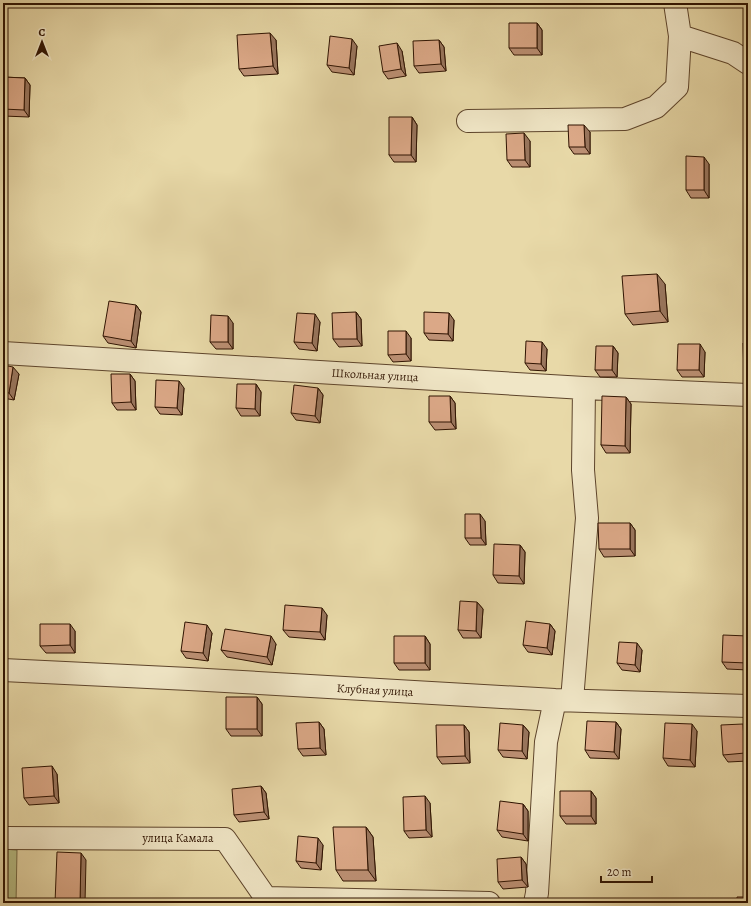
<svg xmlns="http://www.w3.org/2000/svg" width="751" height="906" font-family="Alegreya,serif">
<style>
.garden{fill:#b8bf86;stroke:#746944}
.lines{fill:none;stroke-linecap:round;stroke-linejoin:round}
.minor-casing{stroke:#5d442b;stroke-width:24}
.minor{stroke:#f0e6c6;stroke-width:22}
.wall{fill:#bc9074;stroke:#2f1301}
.shaded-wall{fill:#99765e;stroke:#2f1301}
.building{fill:#dba887;stroke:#2f1301}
.labels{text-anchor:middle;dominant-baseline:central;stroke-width:4;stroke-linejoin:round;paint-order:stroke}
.street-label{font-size:12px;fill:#2f1301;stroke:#f0e6c6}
</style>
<rect width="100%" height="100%" fill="#e8d9a8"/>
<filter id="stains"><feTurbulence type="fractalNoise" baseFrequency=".005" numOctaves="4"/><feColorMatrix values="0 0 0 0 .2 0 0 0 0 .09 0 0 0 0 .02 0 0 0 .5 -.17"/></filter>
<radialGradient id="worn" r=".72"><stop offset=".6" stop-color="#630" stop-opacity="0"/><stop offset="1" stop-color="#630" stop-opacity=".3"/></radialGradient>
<path class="garden" d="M3 849 17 850 16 903H3Z"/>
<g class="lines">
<g class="minor-casing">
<path id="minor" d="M680 36 733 53 748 63
M468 121 625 119 656 107 677 87 680 36 675 3
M3 353 584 388 748 395
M3 670 189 679 555 700 748 706
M572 700 587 518 583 470 584 388
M3 838 225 839 266 898 489 903
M535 903 537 893 546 742 555 700"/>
</g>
<use href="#minor" class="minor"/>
</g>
<path class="wall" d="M537 23 542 30V55H514L509 48Z
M276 40 278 74 244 76 239 69Z
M439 40 444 47 446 71 419 73 414 66Z
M357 46 354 75 332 72 327 65Z
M402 51 406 76 388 79 383 72Z
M3 77 25 78 30 85 29 117 3 116Z
M412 117 417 125 416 162H394L389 155Z
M590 132V154H574L569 147Z
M530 141V167H512L507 160Z
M709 164V198H691L686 190Z
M665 284 668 322 633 325 625 314Z
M136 305 141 312 136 348 108 343 103 336Z
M356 312 361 319 362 346 339 347 333 339Z
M454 320 453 341 429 340 424 333Z
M320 322 317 351 299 349 294 342Z
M233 323V349H216L210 342Z
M411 338V361L393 362 388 355Z
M748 343V380L744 374Z
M613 346 618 353 617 377H600L595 370Z
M547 349 546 371 530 370 525 363Z
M705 352 704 377H682L677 370Z
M3 365 19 374 14 400 3 398Z
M130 374 135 381 136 410H117L112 403Z
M256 384 261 392 260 416H241L236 408Z
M184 388 182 415 160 414 155 407Z
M318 388 323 395 320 423 296 420 291 413Z
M450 396 455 403 456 429 435 430 429 422Z
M626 397 631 404 630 453H606L601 445Z
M485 521 486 545H470L465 538Z
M630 523 635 530V556L604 557 599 549Z
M520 545 525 552 524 584 498 583 493 575Z
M477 602 483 609 481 638H463L458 630Z
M327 615 325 640 289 637 283 630Z
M550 624 555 631 552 655 528 652 523 645Z
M75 631V653H46L40 646Z
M212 633 208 661 186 658 181 651Z
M425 636 430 644V670H399L394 663Z
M748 636V670L727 669 722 662Z
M276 644 272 665 227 657 221 650Z
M642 650 640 672 622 670 617 663Z
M257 697 262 704V736H231L226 729Z
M319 722 324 729 326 755 303 756 298 749Z
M616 722 621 729 619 759 590 758 585 750Z
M464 725 469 732 470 763 442 764 437 757Z
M523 725 529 732 527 759 503 757 498 750Z
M697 731 695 767 668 766 663 758Z
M748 731V761L728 762 723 755Z
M57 774 59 803 29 805 24 798Z
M261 786 266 793 269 819 239 822 234 815Z
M591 791 596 798V824H566L560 816Z
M430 803 432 837 409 838 404 831Z
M523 804 528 811V841L502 837 497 830Z
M366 827 373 837 376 881H343L336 870Z
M323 845 321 870 301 868 296 861Z
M521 857 526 864 528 887 503 889 498 882Z"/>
<path class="shaded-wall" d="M537 23 542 30V55L537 48Z
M270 33 276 40 278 74 273 66Z
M352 39 357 46 354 75 349 68Z
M439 40 444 47 446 71 441 64Z
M397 43 402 51 406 76 401 69Z
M25 78 30 85 29 117 24 110Z
M412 117 417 125 416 162 411 155Z
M584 125 590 132V154L585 147Z
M524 133 530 141V167L525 160Z
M704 157 709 164V198L704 190Z
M657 274 665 284 668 322 660 311Z
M136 305 141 312 136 348 131 341Z
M356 312 361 319 362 346 357 339Z
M449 313 454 320 453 341 448 334Z
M315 314 320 322 317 351 312 343Z
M228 316 233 323V349L228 342Z
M406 331 411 338V361L406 354Z
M542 342 547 349 546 371 541 364Z
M700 344 705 352 704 377 699 370Z
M613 346 618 353 617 377 612 370Z
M13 367 19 374 14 400 9 393Z
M130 374 135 381 136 410 131 402Z
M179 381 184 388 182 415 177 408Z
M256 384 261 392 260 416 255 409Z
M318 388 323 395 320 423 315 416Z
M450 396 455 403 456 429 451 422Z
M626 397 631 404 630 453 625 446Z
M480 514 485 521 486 545 481 538Z
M630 523 635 530V556L630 549Z
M520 545 525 552 524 584 519 576Z
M477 602 483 609 481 638 476 631Z
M322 608 327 615 325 640 320 632Z
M70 624 75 631V653L70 645Z
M550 624 555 631 552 655 547 648Z
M207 625 212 633 208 661 203 653Z
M271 636 276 644 272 665 267 657Z
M425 636 430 644V670L425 663Z
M637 643 642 650 640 672 635 665Z
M3 689 5 692 3 716Z
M257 697 262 704V736L257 729Z
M319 722 324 729 326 755 320 748Z
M616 722 621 729 619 759 614 752Z
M692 724 697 731 695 767 690 760Z
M743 724 748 731V758L745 753Z
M464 725 469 732 470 763 465 756Z
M523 725 529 732 527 759 522 751Z
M52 766 57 774 59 803 54 796Z
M261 786 266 793 269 819 264 812Z
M591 791 596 798V824L591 816Z
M425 796 430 803 432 837 426 830Z
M523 804 528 811V841L523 834Z
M366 827 373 837 376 881 368 870Z
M318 838 323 845 321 870 316 863Z
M81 853 86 860 85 903H80Z
M521 857 526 864 528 887 522 880Z"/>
<path class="building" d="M509 23H537V48H509Z
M270 33 273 66 239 69 237 35Z
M330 36 352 39 349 68 327 65Z
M439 40 441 64 414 66 413 41Z
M397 43 401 69 383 72 379 46Z
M3 77 25 78 24 110 3 109Z
M389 117H412L411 155H389Z
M568 125H584L585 147H569Z
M524 133 525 160H507L506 134Z
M686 156 704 157V190H686Z
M657 274 660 311 625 314 622 276Z
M109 301 136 305 131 341 103 336Z
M356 312 357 339H333L332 313Z
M424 312 449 313 448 334 424 333Z
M297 313 315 314 312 343 294 342Z
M211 315 228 316V342H210Z
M388 331H406V354L388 355Z
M526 341 542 342 541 364 525 363Z
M743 343H748V374H744Z
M678 344H700L699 370H677Z
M596 346H613L612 370H595Z
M3 365 13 367 9 393 3 392Z
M111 374H130L131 402 112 403Z
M156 380 179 381 177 408 155 407Z
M237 384H256L255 409 236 408Z
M294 385 318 388 315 416 291 413Z
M429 396H450L451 422H429Z
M602 396 626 397 625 446 601 445Z
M465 514H480L481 538H465Z
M598 523H630V549H599Z
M494 544 520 545 519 576 493 575Z
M460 601 477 602 476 631 458 630Z
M285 605 322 608 320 632 283 630Z
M526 621 550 624 547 648 523 645Z
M185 622 207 625 203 653 181 651Z
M40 624H70V645L40 646Z
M225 629 271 636 267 657 221 650Z
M723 635 748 636V663L722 662Z
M394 636H425V663H394Z
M619 642 637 643 635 665 617 663Z
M226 697H257V729H226Z
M587 721 616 722 614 752 585 750Z
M319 722 320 748 298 749 296 723Z
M500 723 523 725 522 751 498 750Z
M665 723 692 724 690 760 663 758Z
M743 724 745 753 723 755 721 725Z
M436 725H464L465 756 437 757Z
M52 766 54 796 24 798 22 768Z
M261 786 264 812 234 815 232 789Z
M560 791H591V816H560Z
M425 796 426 830 404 831 403 797Z
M500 801 523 804V834L497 830Z
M333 827H366L368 870H336Z
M298 836 318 838 316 863 296 861Z
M57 852 81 853 80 903H55Z
M521 857 522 880 498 882 497 859Z
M737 897H748V903H737Z
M657 899 686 902V903H657Z"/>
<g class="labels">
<g class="street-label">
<text transform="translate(375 375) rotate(3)">Школьная улица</text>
<text transform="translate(375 690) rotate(3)">Клубная улица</text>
<text x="178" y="838">улица Камала</text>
</g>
</g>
<rect width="751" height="906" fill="none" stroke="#e8d9a8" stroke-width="16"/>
<rect x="4" y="4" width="743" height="898" fill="none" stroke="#2f1301" stroke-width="2"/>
<rect x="8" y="8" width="735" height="890" fill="none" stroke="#2f1301"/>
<g transform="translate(42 42)" stroke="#f0e6c6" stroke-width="3" paint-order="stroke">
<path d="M0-3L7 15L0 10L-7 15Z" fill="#2f1301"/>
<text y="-6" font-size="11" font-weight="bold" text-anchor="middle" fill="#2f1301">С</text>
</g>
<path d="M601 876v6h51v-6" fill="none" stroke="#2f1301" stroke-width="2"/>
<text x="607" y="876" font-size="12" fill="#2f1301" stroke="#f0e6c6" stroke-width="3" paint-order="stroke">20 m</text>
<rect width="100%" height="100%" filter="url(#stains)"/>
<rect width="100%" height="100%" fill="url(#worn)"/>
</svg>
